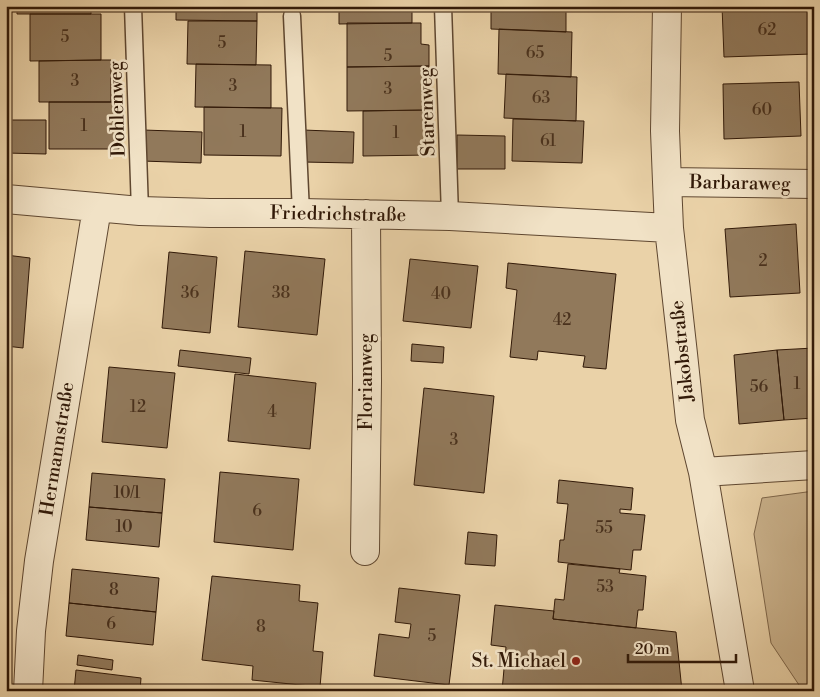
<svg xmlns="http://www.w3.org/2000/svg" width="820" height="697" font-family="'Libre Bodoni',serif">
<style>
.green{fill:#cbb38d;stroke:#7e664a}
.building{fill:#91795b;stroke:#311908}
.lines{fill:none;stroke-linecap:round;stroke-linejoin:round}
.lane-casing{stroke:#5f4730;stroke-width:19}
.street-casing{stroke:#5f4730;stroke-width:30}
.lane{stroke:#f1e2c6;stroke-width:16}
.street{stroke:#f1e2c6;stroke-width:28}
.poi-dot{fill:#8f2418;stroke:#f1e2c6;stroke-width:2}
.labels{text-anchor:middle;dominant-baseline:central;stroke-width:5;stroke-linejoin:round;paint-order:stroke}
.number-label{font-size:16px;fill:#49311d}
.street-label{font-size:19px;fill:#311908;stroke:#f1e2c6}
.poi-label{font-size:19px;fill:#311908;stroke:#f1e2c6;text-anchor:end}
</style>
<rect width="100%" height="100%" fill="#ead2a8"/>
<filter id="stains"><feTurbulence type="fractalNoise" baseFrequency=".004" numOctaves="4"/><feColorMatrix values="0 0 0 0 .2 0 0 0 0 .09 0 0 0 0 .02 0 0 0 .5 -.17"/></filter>
<radialGradient id="worn" r=".72"><stop offset=".6" stop-color="#630" stop-opacity="0"/><stop offset="1" stop-color="#630" stop-opacity=".3"/></radialGradient>
<path class="green" d="M814 491V691H803L771 643 754 534 762 498Z"/>
<path class="building" d="M17 6H91V14H17Z
M176 6H257V21L176 20Z
M339 6H412V23L339 24Z
M491 6H566V32L491 29Z
M722 6H810L812 54 724 57Z
M30 14H101V60L30 61Z
M188 21H257L256 65 187 64Z
M347 23H421V44L429 45V66L347 67Z
M499 29 572 32 571 77 498 74Z
M101 60H111V102H39V61Z
M196 64 271 65V108L195 107Z
M429 66V110L347 111V67Z
M506 74 577 77 576 121 504 118Z
M799 82 801 136 724 139 723 84Z
M49 102H119V149H49Z
M204 107 282 108 281 156 204 155Z
M429 110 430 155 363 156V111Z
M513 119 584 121 582 163 512 161Z
M6 120H46V154L6 153Z
M143 130 202 132 201 163 142 161Z
M303 130 354 132 353 163 303 162Z
M457 135 505 136V169H457Z
M796 224 800 293 730 297 725 229Z
M245 251 325 259 317 335 238 327Z
M169 252 217 257 210 333 162 328Z
M6 255 30 258 23 348 6 346Z
M410 259 478 266 471 328 403 321Z
M508 263 616 274 606 369 583 367 585 356 538 351 537 360 510 357 517 290 506 288Z
M412 344 444 347 443 363 411 361Z
M814 348V418L784 420 777 350Z
M180 350 251 358 249 374 178 366Z
M777 350 784 420 739 424 734 355Z
M109 367 175 373 167 448 102 442Z
M235 374 316 383 310 449 228 441Z
M424 388 494 396 484 493 414 485Z
M220 472 299 479 293 550 214 542Z
M92 473 165 479 162 513 89 507Z
M559 480 633 488 631 510 620 509V513L645 515 641 550H633L631 570 558 562 560 540H564L568 504 557 503Z
M89 507 162 513 159 547 86 540Z
M468 532 497 535 495 566 465 564Z
M568 564 620 569 619 573 646 576 643 610H638L636 628 553 619 555 599 564 600Z
M72 569 159 578 156 612 69 603Z
M212 576 300 585 299 601 318 603 313 651 323 652 320 687 252 680 253 666 202 660Z
M399 588 460 595 449 685 374 676 379 634 409 638 411 624 395 622Z
M69 603 156 612 153 645 66 636Z
M495 605 554 611 553 619 676 632 682 691H502L506 647 491 645Z
M78 655 113 660 112 670 77 665Z
M76 670 141 678 140 691H74Z"/>
<g class="lines">
<g class="lane-casing">
<path id="lane" d="M133 6 140 211
M443 6 450 216
M292 16 301 213"/>
</g>
<g class="street-casing">
<path id="street" d="M667 6 665 131 667 182 669 228 683 354 690 420 703 472 740 691
M667 182 814 184
M6 199 140 211 210 213H301L450 216 669 228
M703 472 814 465
M365 551 367 381 366 214
M28 691 31 631 39 561 97 208"/>
</g>
<use href="#lane" class="lane"/>
<use href="#street" class="street"/>
</g>
<circle class="poi-dot" cx="576" cy="661" r="5"/>
<g class="labels">
<g class="number-label">
<text x="767" y="30">62</text>
<text x="65" y="37">5</text>
<text x="222" y="43">5</text>
<text x="535" y="53">65</text>
<text x="388" y="56">5</text>
<text x="75" y="81">3</text>
<text x="233" y="86">3</text>
<text x="388" y="89">3</text>
<text x="541" y="98">63</text>
<text x="762" y="110">60</text>
<text x="84" y="126">1</text>
<text x="243" y="132">1</text>
<text x="396" y="133">1</text>
<text x="548" y="141">61</text>
<text x="763" y="261">2</text>
<text x="190" y="293">36</text>
<text x="281" y="293">38</text>
<text x="441" y="294">40</text>
<text x="562" y="320">42</text>
<text x="797" y="384">1</text>
<text x="759" y="387">56</text>
<text x="138" y="407">12</text>
<text x="272" y="412">4</text>
<text x="454" y="440">3</text>
<text x="127" y="493">10/1</text>
<text x="257" y="511">6</text>
<text x="124" y="527">10</text>
<text x="604" y="528">55</text>
<text x="605" y="587">53</text>
<text x="114" y="590">8</text>
<text x="111" y="624">6</text>
<text x="261" y="627">8</text>
<text x="432" y="636">5</text>
</g>
<g class="street-label">
<text transform="translate(117 109) rotate(-92)">Dohlenweg</text>
<text transform="translate(427 112) rotate(-92)">Starenweg</text>
<text transform="translate(740 183) rotate(1)">Barbaraweg</text>
<text transform="translate(338 214) rotate(1)">Friedrichstraße</text>
<text transform="translate(682 351) rotate(-96)">Jakobstraße</text>
<text transform="translate(366 382) rotate(-90)">Florianweg</text>
<text transform="translate(57 449) rotate(-81)">Hermannstraße</text>
</g>
<g class="poi-label">
<text x="566" y="661">St. Michael</text>
</g>
</g>
<rect width="820" height="697" fill="none" stroke="#ead2a8" stroke-width="25"/>
<rect x="8" y="8" width="805" height="682" fill="none" stroke="#311908" stroke-width="2.5"/>
<rect x="12" y="12" width="795" height="672" fill="none" stroke="#311908"/>
<path d="M628 654v8h108v-8" fill="none" stroke="#311908" stroke-width="2.5"/>
<text x="635" y="654" font-size="15" fill="#311908" stroke="#f1e2c6" stroke-width="4" paint-order="stroke">20 m</text>
<rect width="100%" height="100%" filter="url(#stains)"/>
<rect width="100%" height="100%" fill="url(#worn)"/>
</svg>
